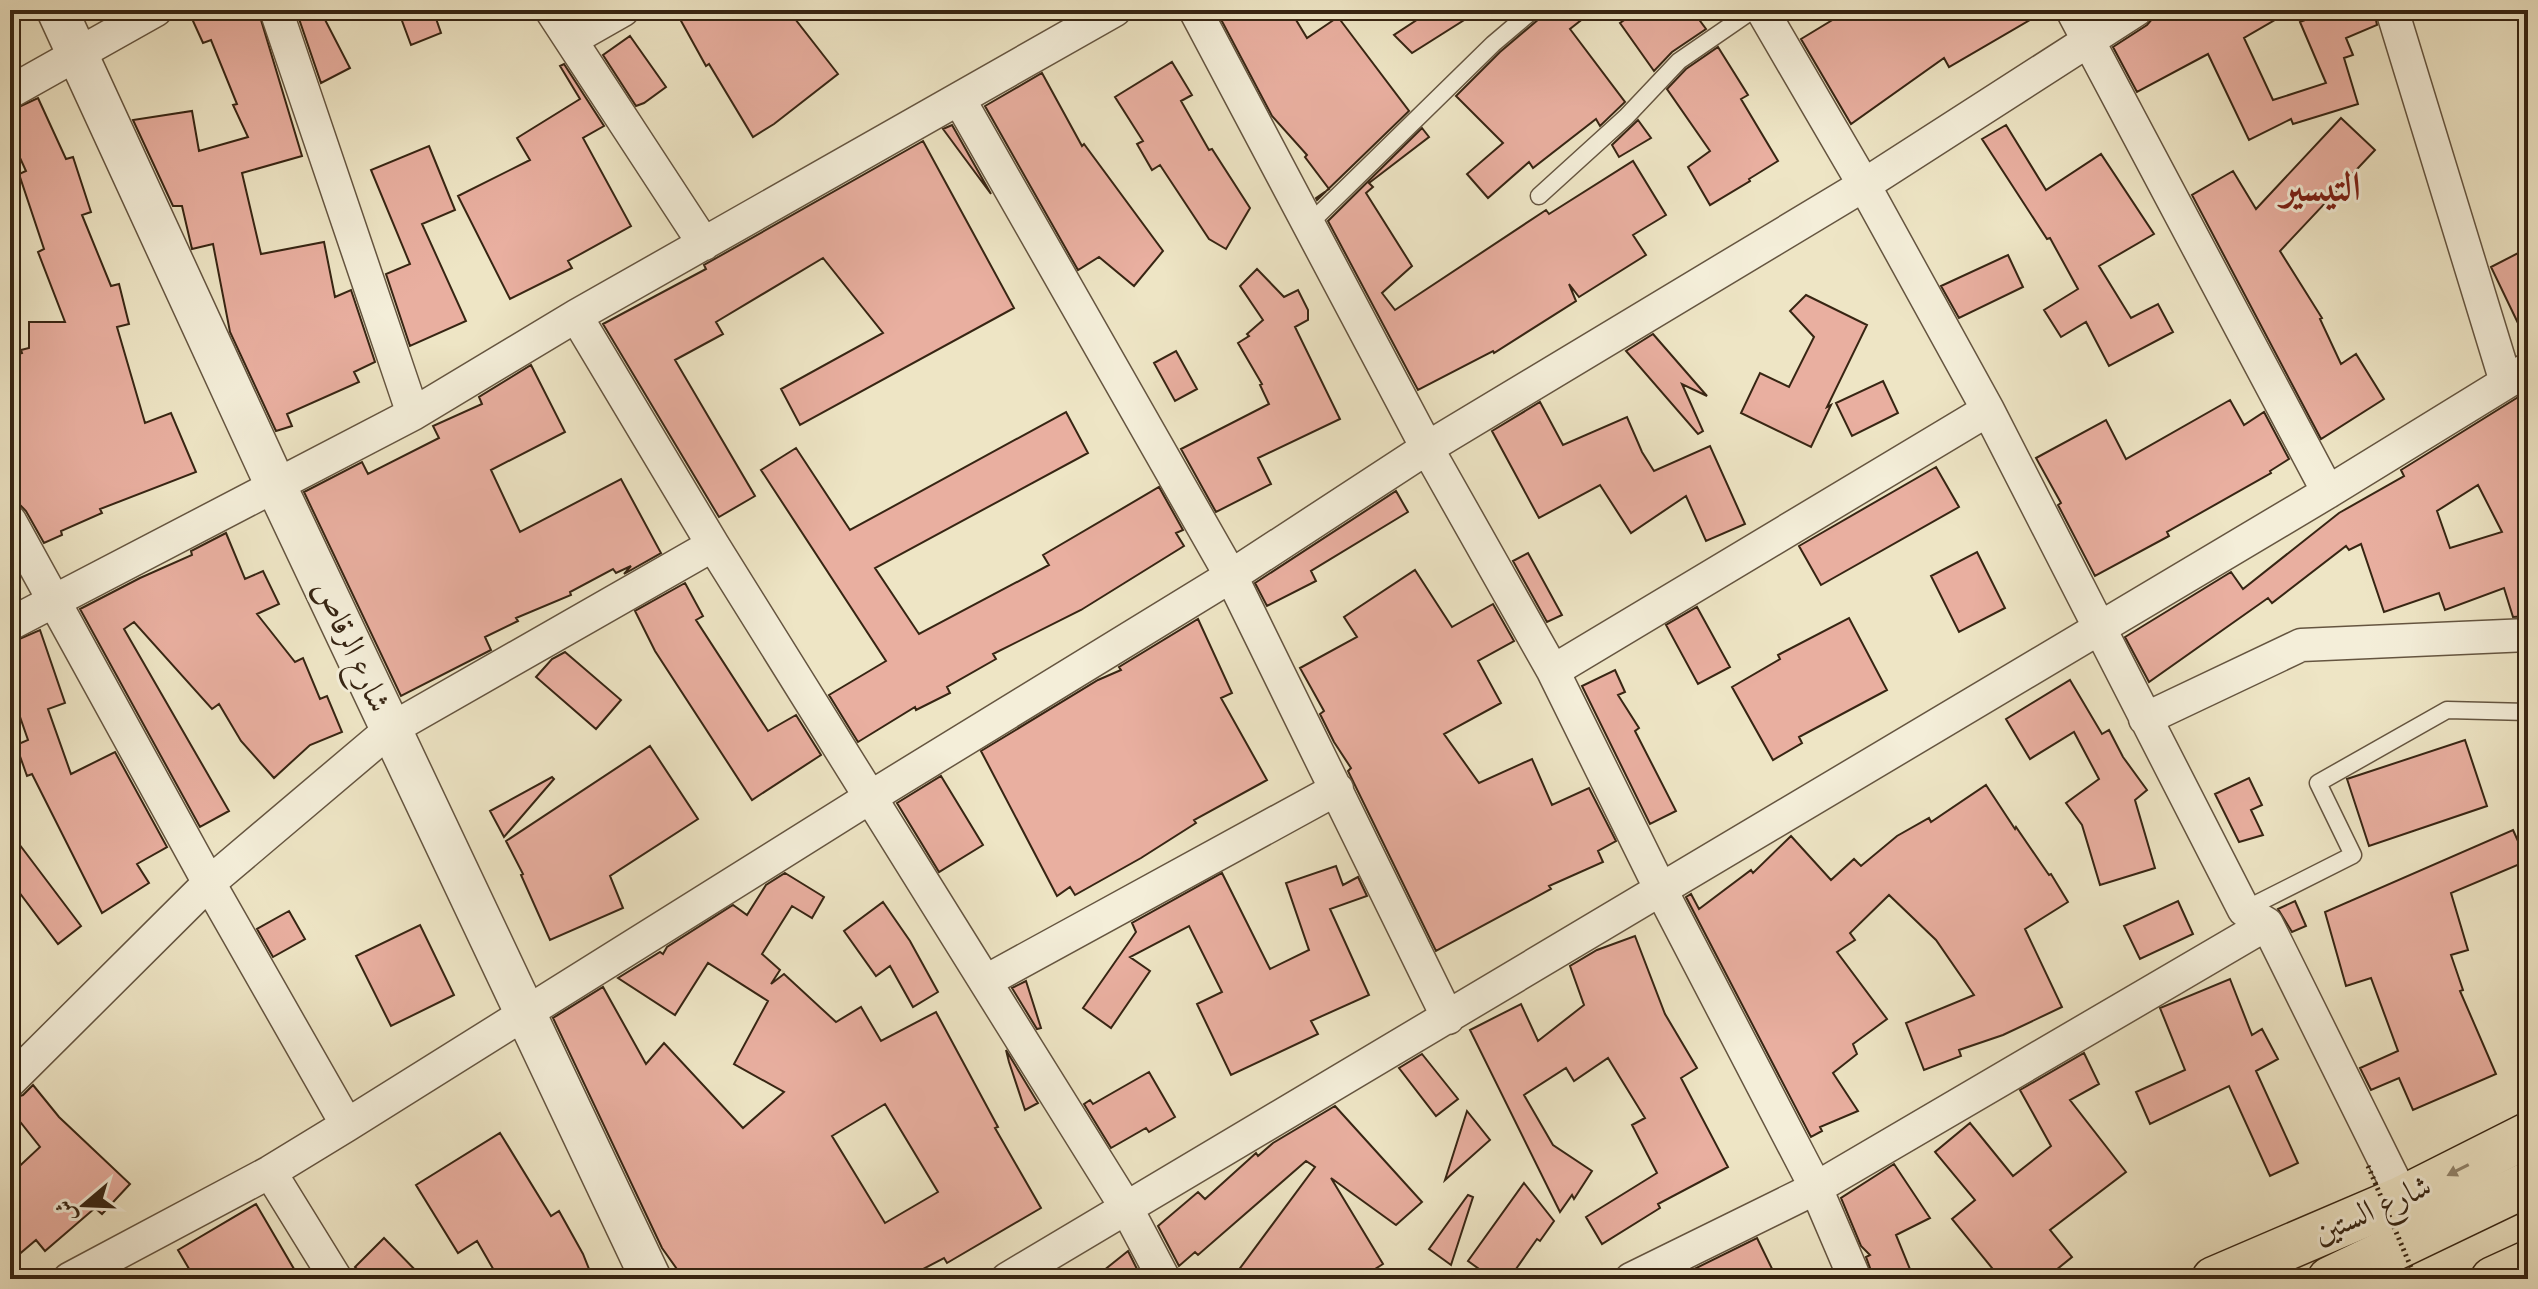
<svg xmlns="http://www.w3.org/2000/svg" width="2538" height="1289" font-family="'IM FELL Great Primer',Amiri,serif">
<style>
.building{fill:#e9afa0;stroke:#372513;stroke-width:2;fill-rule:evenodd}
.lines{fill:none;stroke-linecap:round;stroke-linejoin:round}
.service-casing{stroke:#655540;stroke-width:19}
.minor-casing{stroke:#655540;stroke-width:35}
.tertiary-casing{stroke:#655540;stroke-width:43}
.primary-casing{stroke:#372513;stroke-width:47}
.trunk-casing{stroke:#372513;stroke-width:47}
.service{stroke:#f4eed9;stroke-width:16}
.minor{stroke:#f4eed9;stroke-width:32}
.tertiary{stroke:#f4eed9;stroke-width:40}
.primary{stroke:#eee5c5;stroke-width:44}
.trunk{stroke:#eee5c5;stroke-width:44}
.path-bridge{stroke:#372513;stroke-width:5;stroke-dasharray:2 4;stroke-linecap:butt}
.oneway{fill:#92856c}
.labels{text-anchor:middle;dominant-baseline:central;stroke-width:6;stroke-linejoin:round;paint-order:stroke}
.street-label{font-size:32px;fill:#372513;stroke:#f4eed9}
.district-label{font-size:40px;font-weight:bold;fill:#7a1f14;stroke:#f4eed9}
</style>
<rect width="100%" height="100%" fill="#eee5c5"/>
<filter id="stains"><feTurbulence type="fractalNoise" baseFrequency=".0025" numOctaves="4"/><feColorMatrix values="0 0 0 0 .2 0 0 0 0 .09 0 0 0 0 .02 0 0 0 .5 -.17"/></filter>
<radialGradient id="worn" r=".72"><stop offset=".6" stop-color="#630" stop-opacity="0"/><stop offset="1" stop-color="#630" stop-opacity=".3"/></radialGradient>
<path class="building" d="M188 10H258L302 156 242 173 261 254 324 242 335 297 351 290 375 362 354 372 359 382 287 414 292 426 276 431 230 332 213 244 192 249 182 206H173L133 120 192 111 199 151 248 137 233 105 237 104 211 40 203 43Z
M296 10H320L350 68 321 83Z
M398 10H433L441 33 411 45Z
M675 10H788L838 74 774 124 753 137 709 64 706 66Z
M1216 10H1290L1307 38 1338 17 1409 111 1317 200 1316 198 1329 189 1305 157 1307 155 1272 116Z
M1432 10H1480L1412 53 1394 35Z
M1544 10H1594L1570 29 1625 102 1600 126 1596 119 1533 168 1529 162 1488 198 1467 174 1503 143 1456 96 1500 52 1540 18Z
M1639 10H1692L1706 29 1672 52 1654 71 1620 23Z
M1849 10H2047L1949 67 1944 58 1851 124 1801 39Z
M2155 10H2292L2244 38 2273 100 2326 83 2300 22 2330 10H2374L2377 25 2346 38 2353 55 2344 58 2358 104 2293 124 2291 119 2249 140 2208 54 2137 92 2113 47 2147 25 2153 18Z
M630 36 666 87 644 103 636 106 603 55Z
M1718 47 1748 95 1741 99 1778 161 1749 179 1750 181 1710 205 1688 167 1710 151 1667 89 1686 69Z
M1172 62 1192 95 1181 101 1209 150 1212 149 1250 208 1226 249 1209 239 1160 165 1152 170 1137 144 1143 141 1115 97Z
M564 64 604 126 583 138 631 226 568 261 572 268 510 299 458 196 530 160 517 138 580 99 560 66Z
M1042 73 1082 146 1084 144 1163 251 1134 286 1099 257 1078 270 985 106Z
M38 98 66 159 73 157 91 212 82 215 111 286 119 284 129 324 117 327 145 423 171 413 196 472 100 509 102 513 61 531 62 535 44 543 26 511 19 504 10 502V356L22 353 21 350 29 348V322H65L38 252 44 249 19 174 26 171 10 136V111Z
M2341 118 2375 150 2280 251 2322 318 2320 319 2341 364 2356 354 2384 399 2321 439 2192 195 2233 171 2256 209Z
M1638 120 1651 138 1619 157 1612 145Z
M952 125 991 194 943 129Z
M2006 125 2046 190 2101 154 2154 234 2099 266 2131 318 2158 304 2173 332 2109 366 2086 322 2061 337 2044 310 2078 289 2050 238 2047 239 1982 139Z
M1422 128 1429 137 1369 183 1373 187 1366 193 1412 266 1382 293 1395 310 1546 210 1549 214 1633 161 1666 215 1633 235 1646 255 1579 297 1569 284 1576 301 1494 353 1493 351 1418 390 1328 221Z
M923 141 1014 308 800 425 781 389 883 333 823 258 716 322 723 334 675 360 755 496 719 517 603 324 706 269 704 265Z
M429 146 455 210 422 224 466 321 410 346 386 274 410 264 371 170Z
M2528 248V344L2491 267Z
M2008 255 2023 287 1959 318 1941 286Z
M1257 269 1284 297 1298 290 1308 310V320L1295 327 1340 419 1258 458 1271 484 1216 512 1181 449 1269 404 1260 385 1262 384 1238 343 1249 336 1247 334 1263 320 1240 286Z
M1806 295 1867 325 1827 407 1831 405 1811 447 1741 413 1760 373 1789 387 1814 337 1790 311Z
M1653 334 1707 396 1682 384 1703 431 1698 434 1626 351Z
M1176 351 1197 389 1175 401 1154 363Z
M531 365 565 432 491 470 520 532 621 479 661 553 624 574 631 566 616 573 613 569 570 592 571 595 516 618 518 621 485 637 491 650 401 696 304 492 362 462 368 474 439 438 433 426 482 404 479 397Z
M1883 381 1898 413 1852 436 1836 403Z
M2528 391V616L2513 617 2504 588 2445 610 2439 593 2384 612 2361 544 2349 550 2346 546 2272 603 2268 598 2149 682 2125 637 2231 572 2243 589 2339 513 2404 476 2401 470ZM2478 485 2502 532 2450 548 2437 511Z
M2230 400 2244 425 2264 412 2289 459 2270 471 2271 473 2167 532 2169 536 2095 576 2058 505 2061 503 2036 458 2106 420 2126 459Z
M1540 402 1563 445 1627 417 1642 452 1654 471 1710 446 1745 524 1706 541 1686 496 1631 533 1600 485 1539 518 1492 431Z
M1066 412 1088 453 875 568 919 634 1049 565 1043 555 1159 487 1183 530 1176 533 1184 546 1081 610 993 654 996 659 947 687 950 693 916 710 915 707 858 742 829 695 886 661 761 470 796 448 850 530Z
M1936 467 1959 507 1821 585 1799 546Z
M1396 491 1408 512 1311 571 1316 581 1267 606 1255 583Z
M226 533 245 579 263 571 279 604 257 614 295 662 303 658 320 699 327 696 342 732 310 745 274 778 241 741 219 704 212 709 134 622 124 629 229 811 200 827 80 609 140 578 192 555 191 551Z
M1977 552 2005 608 1959 632 1931 576Z
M1528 553 1562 615 1547 622 1513 561Z
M1415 570 1452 627 1493 604 1514 641 1478 661 1501 703 1444 734 1479 783 1532 759 1552 805 1589 788 1616 841 1598 851 1603 862 1549 886 1551 889 1436 951 1348 771 1351 768 1334 742 1320 714 1324 711 1300 668 1357 637 1344 617Z
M685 583 703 616 696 620 768 731 796 715 821 755 752 800 655 651 635 611Z
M1697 607 1730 667 1698 684 1666 625Z
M1849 618 1887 690 1799 737 1802 743 1773 760 1732 687 1780 659 1778 655Z
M1198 619 1232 693 1221 698 1267 780 1194 820 1196 823 1141 858 1075 895 1070 887 1057 896 981 751 1098 680 1121 670 1119 667Z
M40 630 65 703 48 709 71 774 115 752 167 847 137 864 149 883 102 913 32 774 27 776 16 745 28 740 10 688V643Z
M565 652 621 700 596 729 536 677 552 659Z
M1615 670 1625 692 1618 695 1639 728 1635 731 1676 811 1650 824 1582 686Z
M2070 680 2102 734 2109 730 2123 757 2147 790 2135 800 2155 868 2100 885 2082 825 2066 803 2099 779 2074 732 2030 759 2006 719Z
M2465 740 2487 806 2369 846 2347 779Z
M650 746 698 819 610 876 623 908 550 940 521 875 523 874 506 841Z
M941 776 983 845 939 872 897 803Z
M552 777 554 779 504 837 490 811Z
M2249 778 2262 805 2251 810 2263 835 2239 842 2215 794Z
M1986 785 2015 829 2016 827 2049 875 2051 874 2068 902 2025 929 2062 1007 2003 1035 1959 1050 1961 1056 1924 1070 1906 1023 1974 995 1936 940 1889 895 1850 933 1855 940 1837 952 1887 1019 1853 1044 1857 1054 1833 1073 1858 1111 1820 1127 1822 1131 1811 1137 1686 897 1691 894 1699 909 1751 870 1753 873 1791 836 1831 880 1854 859 1861 866 1897 836 1929 818 1931 822Z
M2513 830 2527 861 2451 893 2468 950 2451 955 2463 990 2460 991 2496 1074 2413 1110 2399 1078 2371 1090 2360 1068 2398 1051 2371 978 2346 986 2325 912Z
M10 832 81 926 58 944 10 880Z
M1336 866 1343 885 1358 877 1367 896 1330 909 1369 995 1311 1021 1318 1034 1231 1075 1197 1004 1222 992 1189 926 1130 957 1150 971 1111 1028 1083 1008 1136 932 1132 923 1222 873 1270 969 1309 950 1286 883Z
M785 873 824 897 812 918 792 906 762 954 780 970 771 984 784 974 836 1022 861 1007 881 1041 936 1012 998 1127 995 1128 1041 1208 947 1263 944 1258 904 1279H684L662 1248 553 1018 603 987 646 1064 664 1043 743 1128 784 1092 734 1064 768 1001 708 963 675 1015 618 978 660 952 663 954 667 947 733 905 747 915 766 885ZM885 1104 938 1192 885 1223 832 1136Z
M2178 901 2193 934 2140 959 2124 926Z
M2295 901 2306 926 2292 932 2278 909Z
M883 902 910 941 938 992 913 1007 890 966 876 976 844 931Z
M289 911 305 939 273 957 257 929Z
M420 925 454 995 391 1026 356 956Z
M1635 936 1665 1014 1697 1068 1681 1078 1728 1167 1658 1204 1660 1208 1602 1244 1586 1217 1657 1173 1632 1125 1645 1118 1608 1058 1574 1081 1566 1068 1524 1095 1553 1145 1592 1171 1574 1199 1572 1195 1560 1212 1470 1030 1521 1004 1538 1041 1584 1005 1570 966 1597 950Z
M2230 979 2252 1035 2262 1029 2278 1059 2256 1071 2298 1163 2270 1176 2229 1086 2150 1124 2136 1092 2185 1070 2160 1008Z
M1026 981 1041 1028 1037 1029 1012 988Z
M1006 1050 1038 1103 1025 1110 1009 1062Z
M2084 1053 2099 1084 2070 1100 2126 1172 2050 1230 2072 1257 2045 1279H2001L1952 1219 1975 1200 1935 1152 1970 1123 2013 1176 2051 1146 2020 1090Z
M1422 1054 1458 1099 1436 1116 1399 1068Z
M1149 1072 1175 1117 1149 1132 1146 1128 1111 1148 1084 1104 1090 1100 1093 1104Z
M33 1085 59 1117 130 1184 102 1214 95 1208 45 1251 36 1240 10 1262V1175L40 1147 10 1109V1099L23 1095Z
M1335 1106 1422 1202 1396 1225 1331 1178 1383 1264 1359 1279H1232L1315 1167 1306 1161 1198 1255 1195 1252 1179 1266 1158 1226 1198 1192 1205 1199 1256 1153 1258 1156 1273 1143Z
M1467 1111 1490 1140 1445 1180Z
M500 1133 551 1216 559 1211 583 1254 593 1279H499L477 1241 458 1253 416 1185Z
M1894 1164 1930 1218 1896 1235 1914 1279H1874L1866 1257 1870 1255 1861 1246 1841 1198Z
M1524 1183 1554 1221 1540 1241 1537 1239 1509 1279H1493L1468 1261Z
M1468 1195 1473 1197 1451 1265 1429 1249Z
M256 1204 294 1269 277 1279H195L178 1250Z
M384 1238 424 1279H366L355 1267Z
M1757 1238 1777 1279H1674Z
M1128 1251 1142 1279H1093Z"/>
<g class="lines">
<g class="service-casing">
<path id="service" d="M1539 196 1626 117 1679 61 1753 10
M1308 225 1493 44 1533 10
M2244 910 2353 855 2318 783 2447 710 2528 712"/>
</g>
<g class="minor-casing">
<path id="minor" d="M276 10 413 414
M551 10 704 244
M1195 10 1427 448 1553 671 1661 890 1816 1188 1855 1279
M1762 10 1864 185 1988 410 2244 910 2267 924 2403 1198
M2072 10 2328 492
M2392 10 2506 382
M572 39 623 10
M10 92 156 10
M959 99 1231 576 1448 1018
M576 316 713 545 1127 1209 1164 1279
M10 521 209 883 347 1125
M10 624 413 414 576 316 1115 10
M1553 671 1988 410
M2145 719 2301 645 2528 635
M986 981 1337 789
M10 1081 209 883 391 729 713 545
M270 1172 336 1279
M69 1279 270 1172 347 1125 869 798 1231 576 1427 448 1864 185 2136 10
M1007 1279 2328 492 2528 369
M1631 1279 1816 1188 2267 924"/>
</g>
<g class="tertiary-casing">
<path id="tertiary" d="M57 10 276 486 651 1279"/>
</g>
<g class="primary-casing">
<path id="primary" d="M2214 1279 2403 1198 2528 1135"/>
</g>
<g class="trunk-casing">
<path id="trunk" d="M2330 1279 2528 1184
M2493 1279 2528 1263"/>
</g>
<use href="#service" class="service"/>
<use href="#minor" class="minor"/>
<use href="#tertiary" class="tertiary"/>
<use href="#primary" class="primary"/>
<use href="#trunk" class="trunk"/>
<path class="path-bridge" d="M2368 1166 2416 1279"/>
</g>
<defs><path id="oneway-solid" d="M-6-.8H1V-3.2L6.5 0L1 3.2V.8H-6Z" transform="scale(2)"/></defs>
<use class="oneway" href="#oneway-solid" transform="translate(2458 1170) rotate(153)"/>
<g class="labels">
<g class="street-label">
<text transform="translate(352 646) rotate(65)">شارع الرقاص</text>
<text transform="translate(2372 1209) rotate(-24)">شارع الستين</text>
</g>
<g class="district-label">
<text x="2321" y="186">التيسير</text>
</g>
</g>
<rect width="2538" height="1289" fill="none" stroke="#eee5c5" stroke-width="40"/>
<rect x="12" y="12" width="2514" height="1265" fill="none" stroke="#372513" stroke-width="4"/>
<rect x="20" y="20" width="2498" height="1249" fill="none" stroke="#372513" stroke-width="2"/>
<g transform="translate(84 1205) rotate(251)" stroke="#f4eed9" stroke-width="6" paint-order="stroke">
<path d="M0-6L14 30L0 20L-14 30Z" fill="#372513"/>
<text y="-12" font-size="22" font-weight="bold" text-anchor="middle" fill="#372513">ش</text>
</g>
<rect width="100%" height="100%" filter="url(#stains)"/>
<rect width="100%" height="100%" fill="url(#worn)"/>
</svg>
